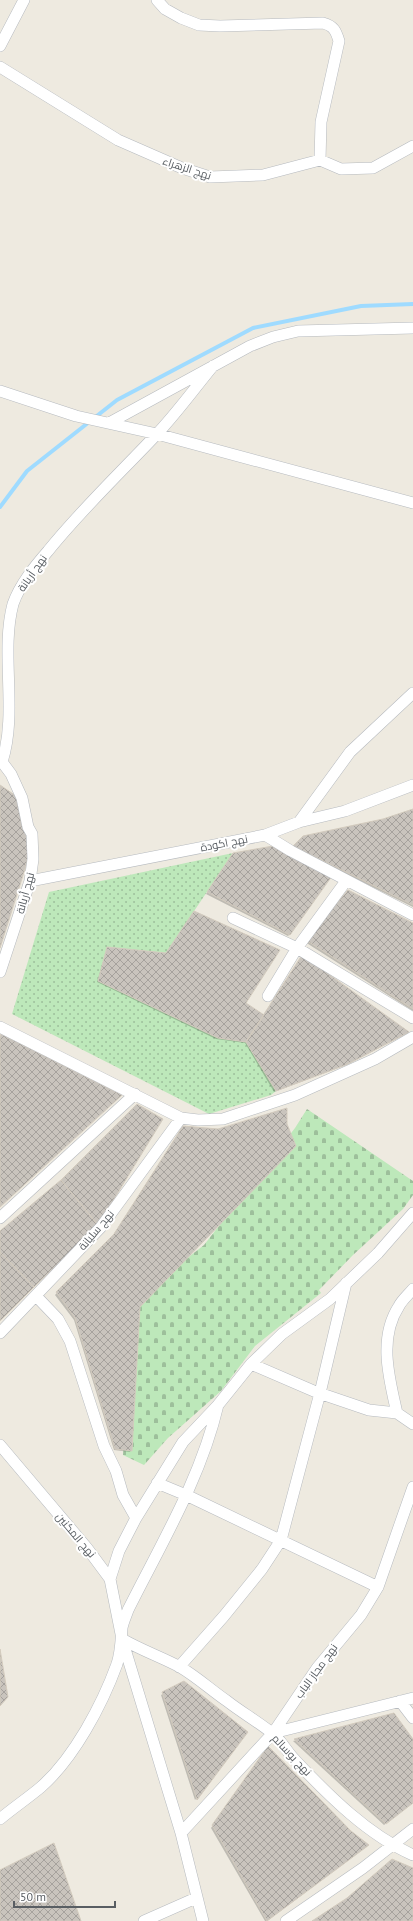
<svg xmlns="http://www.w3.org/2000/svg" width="413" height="1921" font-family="'PT Sans',Cairo,sans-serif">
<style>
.grass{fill:url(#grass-dots)}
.cemetery{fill:url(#cemetery-stones)}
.shadow{fill:#0003}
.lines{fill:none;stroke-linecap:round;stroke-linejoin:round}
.stream{stroke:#9fdbff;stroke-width:4}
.building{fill:url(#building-cross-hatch);stroke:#d3cbbe}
.street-casing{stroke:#b6babf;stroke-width:12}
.street{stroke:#fff;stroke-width:11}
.labels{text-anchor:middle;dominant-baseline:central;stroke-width:4;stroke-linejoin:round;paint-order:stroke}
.street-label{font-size:11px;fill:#595e63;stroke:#fff}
</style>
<defs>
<pattern id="grass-dots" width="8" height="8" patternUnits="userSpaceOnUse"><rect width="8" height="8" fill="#bde8ba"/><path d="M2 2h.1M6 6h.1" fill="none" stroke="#9dbf9b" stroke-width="1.8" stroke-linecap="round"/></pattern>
<pattern id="cemetery-stones" width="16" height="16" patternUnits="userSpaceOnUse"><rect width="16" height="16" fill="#bde8ba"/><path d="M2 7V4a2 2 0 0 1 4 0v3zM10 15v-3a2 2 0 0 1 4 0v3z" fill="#9dbf9b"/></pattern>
<pattern id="building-cross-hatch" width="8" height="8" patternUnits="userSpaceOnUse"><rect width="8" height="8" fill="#c9c4bd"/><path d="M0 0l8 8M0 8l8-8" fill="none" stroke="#a6a29d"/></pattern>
</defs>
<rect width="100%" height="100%" fill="#eeeae0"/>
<path class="grass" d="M233 853 166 953 107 947 98 981 218 1038 246 1042 276 1091 271 1095 209 1114 12 1014 49 892Z"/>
<path class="cemetery" d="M307 1109 413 1181V1195L403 1209 353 1255 319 1290 321 1293 255 1346 221 1391 168 1438 144 1465 123 1455 132 1338 130 1303 204 1245 295 1128Z"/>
<path class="shadow" d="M413 810V907L293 848Z
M232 856 290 934 288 936 206 894Z
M349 891 413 924V1011L305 942Z
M192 914 244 1004 263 1016 408 1033 346 1065 274 1092 245 1043 216 1039 97 982 107 948 166 954Z
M286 1124 139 1306 131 1450 130 1452 114 1450 74 1320 55 1295 112 1237 181 1129 218 1130Z
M184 1682 247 1732 195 1800 161 1695Z
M393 1714 413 1740V1802L384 1825 293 1741Z
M266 1749 366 1847 267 1921H265L211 1828Z"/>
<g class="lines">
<path class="stream" d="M0 507 27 471 117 400 253 328 361 306 413 304"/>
</g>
<path class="building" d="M0 785 16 796 23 830 32 840 25 869 0 948Z
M413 809V905L293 846 303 836 383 819Z
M273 846 332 876 290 935 207 892 233 853Z
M348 890 413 923V1009L306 940Z
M194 911 280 950 246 1003 264 1015 246 1042 218 1038 98 981 107 947 166 953Z
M302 955 409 1032 348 1064 276 1091 246 1042Z
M1 1034 122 1095 0 1207V1036Z
M137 1104 163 1119 98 1225 61 1180Z
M287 1108V1124L296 1146 140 1307 132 1451 115 1449 75 1318 56 1292 114 1234 183 1126 218 1129Z
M61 1180 98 1225 34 1287 0 1252V1231Z
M0 1252 34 1287 0 1321Z
M0 1649 8 1697 0 1706Z
M184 1681 248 1732 197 1800 162 1692Z
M394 1713 413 1739V1803L386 1824 294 1739Z
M268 1746 351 1831 369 1845 267 1921 212 1825Z
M54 1843 81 1921H0V1870Z
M392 1859 413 1868V1921H312L347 1898Z"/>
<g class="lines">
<g class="street-casing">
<path id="street" d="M157 0 165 9 181 18 199 25 220 26 323 23C334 26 336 31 339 41L321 122 320 160
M0 46 24 0
M0 67 118 140 182 168 210 177 263 175 320 160 341 169 373 168 413 146
M0 391 76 416 157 434 413 503
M109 423 250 346 273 337 298 331 413 328
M299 822 350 752 413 693
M265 835 291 851 413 915
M30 881 265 835 299 822 345 811 413 785
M233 918 297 948 413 1018
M0 972 30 881 33 859 32 834 28 827 22 798 11 774 2 762C18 712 0 653 13 604 20 584 35 566 48 551 81 510 119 474 155 436 176 414 194 389 213 366
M268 996 297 948 346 881
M0 1027 181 1118 198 1120 223 1119 295 1095 375 1059 413 1037
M0 1218 135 1094
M36 1296 58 1319 70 1341 104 1446 116 1471 123 1495 136 1518
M0 1333 101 1227 181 1118
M251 1364 316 1392 369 1410 397 1413 413 1424
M397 1413C389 1378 378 1338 399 1306 402 1300 408 1295 413 1289
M0 1445 87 1548 110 1579 122 1639 181 1833 203 1921
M157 1483 186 1495 378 1587
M110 1579 119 1551 136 1518 183 1442 218 1405 251 1364 282 1334 330 1299 378 1253 413 1213
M122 1639C141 1650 161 1657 180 1667 197 1677 211 1690 227 1701 241 1712 257 1721 272 1733 281 1740 287 1752 295 1760 329 1796 368 1835 413 1855
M179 1667 224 1616 262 1569 281 1540 320 1393 346 1283
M400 1701 413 1718
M273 1733 413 1698
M0 1819C13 1808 28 1798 41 1787 74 1758 102 1705 117 1664 121 1652 121 1640 122 1628 123 1622 126 1616 128 1610 161 1544 201 1478 218 1405
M181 1833 273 1733 317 1668 361 1615 378 1587 413 1487
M144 1921 196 1898
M286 1921 363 1868 413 1829"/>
</g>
<use href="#street" class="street"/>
</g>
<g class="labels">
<g class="street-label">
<text transform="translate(187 168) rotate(18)">نهج الزهراء</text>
<text transform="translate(32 573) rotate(-55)">نهج أريانة</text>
<text transform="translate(224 843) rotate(-11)">نهج اكودة</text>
<text transform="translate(25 893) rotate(-75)">نهج أريانة</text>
<text transform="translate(96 1230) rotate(-50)">نهج سليانة</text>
<text transform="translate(76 1535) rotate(50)">نهج المكنين</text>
<text transform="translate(316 1671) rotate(-54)">نهج مجاز الباب</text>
<text transform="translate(292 1755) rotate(47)">نهج بوسالم</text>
</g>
</g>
<path d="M14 1901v6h101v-6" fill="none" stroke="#595e63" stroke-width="2"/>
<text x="20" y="1901" font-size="12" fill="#595e63" stroke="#ffffff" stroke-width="3" paint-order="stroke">50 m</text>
</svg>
